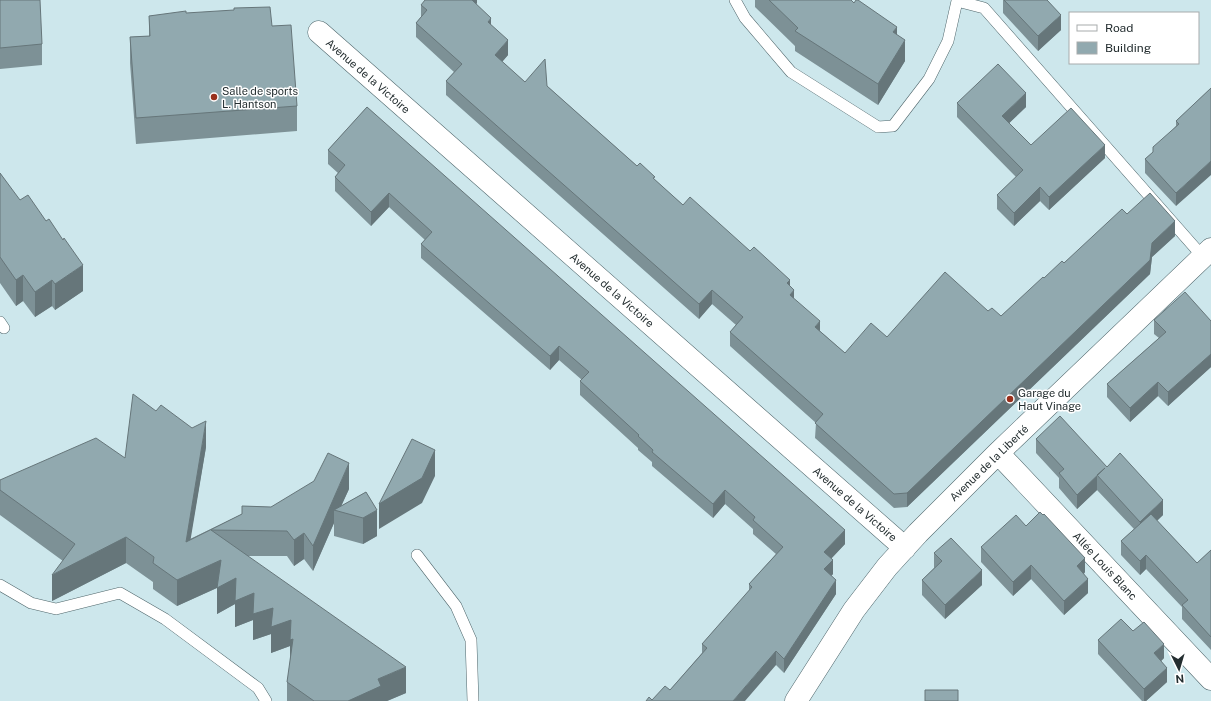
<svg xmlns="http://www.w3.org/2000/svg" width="1211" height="701" font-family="'Public Sans',sans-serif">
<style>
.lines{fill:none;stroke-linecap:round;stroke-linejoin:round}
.service-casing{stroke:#4f666b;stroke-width:12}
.minor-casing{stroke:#4f666b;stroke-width:23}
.service{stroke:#fff;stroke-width:11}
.minor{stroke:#fff;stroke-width:22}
.wall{fill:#7d9196}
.shaded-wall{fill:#66767a}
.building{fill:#91a9af;stroke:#66767a}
.poi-dot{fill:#99301c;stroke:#fff;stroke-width:1.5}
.labels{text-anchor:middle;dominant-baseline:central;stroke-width:3;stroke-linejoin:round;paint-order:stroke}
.street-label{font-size:11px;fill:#232d2f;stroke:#fff}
.poi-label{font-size:11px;fill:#232d2f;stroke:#fff;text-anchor:start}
</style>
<rect width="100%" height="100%" fill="#cde7ec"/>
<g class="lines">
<g class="service-casing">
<path id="service" d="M735 0 745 18 791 72 878 127 893 126 929 79 948 41 957 1 984 8 1203 257
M0 322 4 328
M417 555 456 606 471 640 473 701
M0 585 31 603 56 609 120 593 165 619 258 688 266 701"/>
</g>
<g class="minor-casing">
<path id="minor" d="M319 32 905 548
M998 453 1211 679
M796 701 854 610 887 567 918 533 998 453 1211 249"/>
</g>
<use href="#service" class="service"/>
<use href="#minor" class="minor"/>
</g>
<path class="wall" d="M0 0 42 44V65L0 69Z
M477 0V3L476 4 491 25 508 55 502 62 525 82 547 86 637 166 655 180 683 205 750 251 790 286 794 299 820 331 845 353 887 337 988 311 1001 316 1044 278 1127 214 1175 236 1152 257 1150 274 907 507 894 508 815 438 816 423 730 346V332L736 325 712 304 699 319 446 95V81L454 72 416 37V23L421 17V5Z
M755 0H851L854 3 897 35 905 61 878 105 795 51V46L755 7Z
M1003 0H1047L1061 30 1038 51 1003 13Z
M186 13 272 26 297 106V131L136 144 130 63V37L149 36V16Z
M1211 88 1176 206 1145 173V159L1153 152 1176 126V121Z
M957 103 1026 107 1009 123 1031 145 1105 158 1049 210 1040 201 1014 226 997 209V195L1016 177 957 117Z
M367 107 845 544 831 559 833 574 831 576 836 594 784 673 776 665 652 700 670 690 702 653V644L749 591V584L776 554 753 534V529L725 504 713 518 652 466V462L638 450V448L580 395V381L582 380 559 360 550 370 421 258V244L425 240 389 207 371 226 335 191V177L338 173 328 164V150Z
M0 173 83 291 55 310 52 306 35 317 23 301 16 306 0 283Z
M1154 320 1211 321V367L1168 406 1158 396 1130 422 1107 397V384L1159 338 1154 334Z
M1036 439 1107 467 1163 515 1157 521 1197 563 1211 550V650L1182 619V607L1146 569 1140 575 1121 555V541L1134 529 1097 490 1077 509 1059 488V478L1036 453Z
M206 447 190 539 242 514V506L271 507 349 489 341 506 366 492 377 536 363 544 334 536V523L313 571 304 559 294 566 287 556H248L406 693 387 701H287V682L290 665V646L271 653V634L253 640V620L235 627V604L217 614V588L177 606 153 589V582L126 563 52 601 63 561 0 515V480Z
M1026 526 1085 572 1084 574 1088 593 1064 615 1031 579 1013 596 981 562V547Z
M934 553 982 585 945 619 922 595V580L934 568Z
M1133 631 1164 658 1161 661 1167 682 1146 701H1142L1098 654V640Z"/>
<path class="shaded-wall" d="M469 0H477V3L469 12Z
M1061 15V30L1038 51V36Z
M491 18V33L488 22Z
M897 27V47L893 32Z
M508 40V55L495 70V55Z
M905 40V61L878 105V84Z
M1026 93V107L1002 130V116Z
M1105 145V158L1049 210V197Z
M1211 161V175L1176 206V193Z
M1040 187V201L1014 226V213Z
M389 193V207L371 226V212Z
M1175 221V236L1152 257 1150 274 907 507V493L1152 243Z
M83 265V291L55 310V284Z
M23 275V301L16 306V280Z
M52 280V306L35 317V292Z
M790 280V294L787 283Z
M712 290V304L699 319V304Z
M794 290V304L790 295Z
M820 321V336L815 327Z
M559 346V360L550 370V356Z
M1211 354V367L1168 406V392Z
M1158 382V396L1130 422V408Z
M206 421V447L186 567V542Z
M435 450V476L422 503 379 529V504Z
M349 463V489L339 511 334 510V523L313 571V546Z
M1105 468 1097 475V490L1077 509V495Z
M725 490V504L713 518V504Z
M1163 500V515L1140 536V522Z
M377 510V536L363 544V518Z
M845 530V544L824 566V552Z
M304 533V559L294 566V540Z
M126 537V563L52 601V575Z
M1146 555V569L1140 575V561Z
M1085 558V572L1077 581V566Z
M221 560 236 578 254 593 291 620 293 639 290 666V646L271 653V634L253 640V620L235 627V604L217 614V588L221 586 177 606V580Z
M833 560V574L824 583V569Z
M1031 565V579L1013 596V582Z
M982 570V585L945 619V605Z
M1088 579V593L1064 615V601Z
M836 580V594L784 673V659Z
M1164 644V658L1154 668V653Z
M776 651V665L745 701H733Z
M406 667V693L387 701H348L378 679Z
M1167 668V682L1146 701H1144V689Z"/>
<path class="building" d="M0 0H40L42 44 0 48Z
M425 0H472L491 18 488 22 508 40 495 55 525 82 545 59 547 86 637 166 640 163 655 177 653 178 683 205 690 197 750 251 754 247 790 280 787 283 794 290 790 295 820 321 815 327 845 353 871 323 887 337 945 272 988 311 992 308 1001 316 1043 277 1044 278 1062 261 1064 263 1122 209 1127 214 1150 193 1175 221 1152 243 1150 260 907 493 894 494 815 423 823 414 730 332 743 317 712 290 699 304 446 81 462 64 416 23 427 10 421 5Z
M769 0H851L854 3 856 0H858L897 27 893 32 905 40 878 84 795 31 798 28Z
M1004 0H1047L1061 15 1038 36Z
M270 7 272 26 291 25 297 106 136 118 130 37 150 36 149 16 186 11V13L234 10V8Z
M998 64 1026 93 1002 116 1031 145 1071 108 1105 145 1049 197 1040 187 1014 213 997 195 1023 170 957 103Z
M1211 88V161L1176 193 1145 159 1153 152V147L1179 124 1176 121Z
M367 107 845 530 824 552 833 560 824 569 836 580 784 659 776 651 733 701H646L649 697 652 700 665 686 670 690 707 648 702 644 752 587 749 584 783 547 753 520 755 517 725 490 713 504 652 452 653 450 638 436 639 435 580 381 589 372 559 346 550 356 421 244 432 232 389 193 371 212 335 177 345 165 328 150Z
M0 173 20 200 28 195 46 221 49 219 63 240 64 238 83 265 55 284 52 280 35 292 23 275 16 280 0 257Z
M1185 292 1211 321V354L1168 392 1158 382 1130 408 1107 384 1166 332 1154 320Z
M133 394 156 411 161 405 192 428 206 421 186 542 242 514V506L271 507 314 481 328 453 349 463 313 546 304 533 294 540 287 531 211 530 406 667 378 679 381 686 348 701H314L287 682 293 639 290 640 291 620 271 627 273 608 253 614 254 593 235 601 236 578 217 588 221 560 177 580 153 563 154 557 126 537 52 575 75 544 0 490V480L96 438 125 458Z
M1060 416 1107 467 1120 453 1163 500 1140 522 1097 475 1105 468 1077 495 1059 473 1064 469 1036 439Z
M412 439 435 450 422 478 379 504Z
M366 492 377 510 363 518 334 510Z
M1040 512 1043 515 1044 514 1085 558 1077 566 1088 579 1064 601 1031 565 1013 582 981 547 1016 515 1026 526Z
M1151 514 1197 563 1211 550V637L1182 605 1188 600 1146 555 1140 561 1121 541Z
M951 538 982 570 945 605 922 580 942 561 934 553Z
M1121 619 1133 631 1144 622 1164 644 1154 653 1167 668 1144 689 1098 640Z
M925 690H958V701H925Z"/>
<g class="poi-dot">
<circle cx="214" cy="97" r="4"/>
<circle cx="1010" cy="399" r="4"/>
</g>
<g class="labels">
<g class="street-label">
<text transform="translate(368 76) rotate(41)">Avenue de la Victoire</text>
<text transform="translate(612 290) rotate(41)">Avenue de la Victoire</text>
<text transform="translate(989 463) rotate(-44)">Avenue de la Liberté</text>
<text transform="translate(855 504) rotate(41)">Avenue de la Victoire</text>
<text transform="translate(1105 566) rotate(47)">Allée Louis Blanc</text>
</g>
<g class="poi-label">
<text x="222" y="91">Salle de sports<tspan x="222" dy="13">L. Hantson</tspan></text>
<text x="1018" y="393">Garage du<tspan x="1018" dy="13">Haut Vinage</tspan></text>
</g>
</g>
<rect x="1069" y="12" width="130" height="52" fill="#ffffff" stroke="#a7abac"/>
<rect x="1077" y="25" width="20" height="6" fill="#ffffff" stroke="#a7abac"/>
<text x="1105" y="32" font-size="12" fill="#232d2f">Road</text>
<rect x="1077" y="42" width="20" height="12" fill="#91a9af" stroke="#a7abac"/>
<text x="1105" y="52" font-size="12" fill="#232d2f">Building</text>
<g transform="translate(1179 669) rotate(175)" stroke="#ffffff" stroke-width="3" paint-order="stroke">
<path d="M0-3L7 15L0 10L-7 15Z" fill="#232d2f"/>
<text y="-6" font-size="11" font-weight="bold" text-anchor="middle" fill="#232d2f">N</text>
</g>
</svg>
